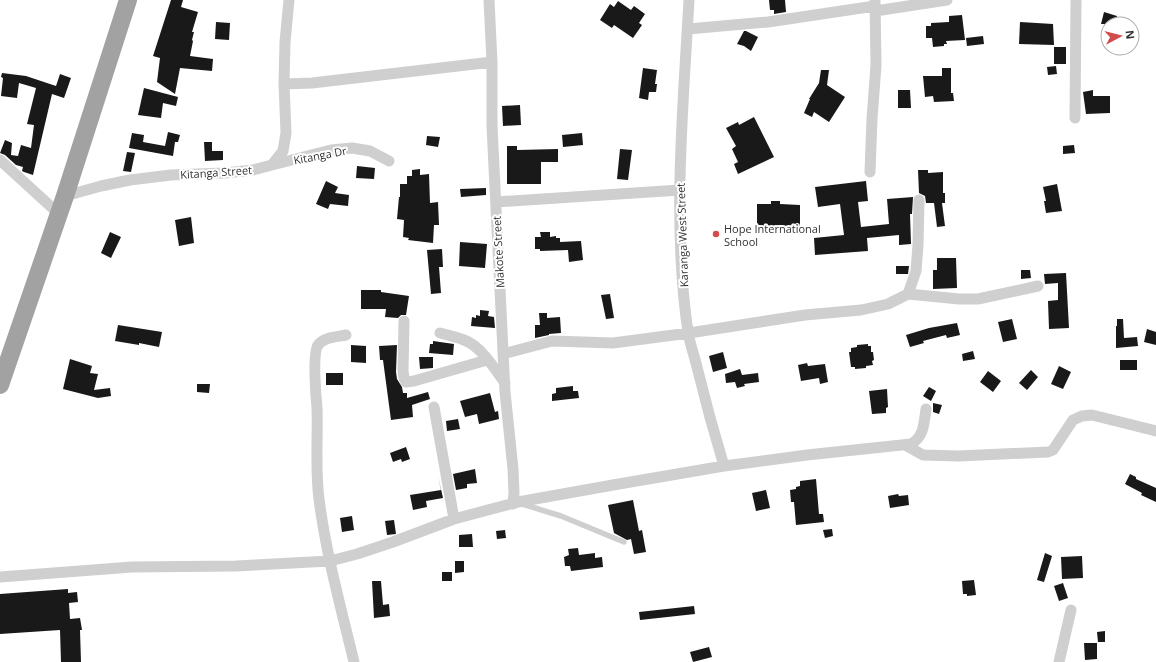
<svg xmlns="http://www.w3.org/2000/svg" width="1156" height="662" font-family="'Open Sans',sans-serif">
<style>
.building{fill:#191919}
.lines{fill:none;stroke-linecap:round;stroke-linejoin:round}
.service{stroke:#cfcfcf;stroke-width:5.5}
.minor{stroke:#cfcfcf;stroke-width:11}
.trunk{stroke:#a2a2a2;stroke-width:18}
.poi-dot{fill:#d34b4d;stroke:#fff;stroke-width:1.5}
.labels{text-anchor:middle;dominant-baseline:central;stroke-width:4;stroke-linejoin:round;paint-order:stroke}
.street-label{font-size:11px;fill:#323232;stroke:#fff}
.poi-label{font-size:11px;fill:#323232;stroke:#fff;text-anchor:start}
</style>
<rect width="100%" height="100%" fill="#fff"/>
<path class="building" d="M171 0H183L181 7 198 12 192 32H194L192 40 193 41 190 56 213 59 212 71 180 68 175 94 157 82 160 58 153 56Z
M769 0H785L786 12 774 14V10H770Z
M618 1 631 10 634 6 645 14 639 23 642 25 633 38 614 25 612 28 600 20 610 4 614 7Z
M1104 12 1117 16 1114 24H1101Z
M962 15 965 40 946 41 947 44H944V46L933 47 932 38H926V26H931V23L949 22V16Z
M216 22 230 23 229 40 215 39Z
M1020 22 1053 24 1054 45 1019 44Z
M744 31H746L758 37 751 51 744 46 737 44Z
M983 36 984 44 967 46 966 38Z
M1054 47H1066V64H1054Z
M1056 66 1057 74 1048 75 1047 67Z
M643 68 657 70 655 84H657L656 92H649L648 100 639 98Z
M942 68H951V93H953L954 101 934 102 933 96 925 97 923 76H942Z
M821 70H829L827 85 845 97 829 122 814 112 812 117 804 113 810 99H809L819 83Z
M2 73 26 76 56 86 60 74 71 78 64 98 52 94 33 175 24 172 22 171 23 167 16 165 5 155 0 153 5 140 12 143 11 155 18 156 21 145 31 148 34 125 27 124 36 88 19 83 17 98 1 96 3 78 1 77Z
M144 88 178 97 176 106 163 103 161 118 138 115Z
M898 90H910L911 108H898Z
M1093 90V96H1110V113L1086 114 1083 92Z
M520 105 521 125 503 126 502 106Z
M754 117 774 157 738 174 734 164 738 162 732 149 736 146 726 128 738 122 739 125Z
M168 132 180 135 178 142H175L173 156 129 148 132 133 144 135 143 142 165 146Z
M582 133 583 145 563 147 562 135Z
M427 136 440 137 438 147 426 145Z
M204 142H212V151H223V160L205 161Z
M1074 145 1075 153 1063 154V146Z
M507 146H517V150L558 149V162H541V184H507Z
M620 149 632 150 628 180 617 179Z
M127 152 135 153 131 172 123 171Z
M357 166 375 168 374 179 356 178Z
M420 169V175L429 174 430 203 438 202 439 225H434L433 243 408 240 409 238 403 237 404 220 397 219 399 197H400V184H407V176H412V170Z
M918 170H928V173L943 172V193H945V203H942L945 226 937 227 934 203H926L925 196 919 193Z
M326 181 338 187 335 193 349 195 348 206 330 204 328 209 316 204Z
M866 181 868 201 858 202 861 227 889 224 887 199 913 197 912 214H910L911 244 899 245V235L867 238 868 251 815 255 814 238 844 235 840 204 818 207 815 187Z
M1057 184 1062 211 1046 213 1044 201H1046L1043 187Z
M486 188V195L461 197 460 189Z
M771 201H780V204L800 205V231L757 230V204H771Z
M191 217 194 243 179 246 175 220Z
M110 232 121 237 111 258 101 253Z
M540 232H550V237L556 236V238H560V242L581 241 583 260 569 262 568 250 540 251V249H535V237H541Z
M460 242 487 244 485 268 459 266Z
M442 249 443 267H439L441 293 431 294 427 250Z
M937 258H956L957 288 933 289V270H937Z
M896 266H909L908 274H896Z
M1021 270H1030L1031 278 1021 279Z
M1066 273 1069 328 1049 329 1048 301 1058 300V283L1045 284 1044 274Z
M361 290H381V292L409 296 406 315H401L398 318 385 317 386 309H361Z
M610 294 614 318 606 319 601 295Z
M480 310 489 311 488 316 494 317 495 328 471 326 472 317 476 318V315L480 316Z
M539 313H547V318L560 317 561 333 549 334V335L535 338V325H540Z
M1012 319 1017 339 1003 342 998 322Z
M1117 319H1123L1124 338 1137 337 1138 346 1116 348V326H1117Z
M957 323 960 335 947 338 946 335 923 341 924 343 910 347 906 335 929 328Z
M118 325 162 332 159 347 139 343V345L115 341Z
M1147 329 1156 332V345L1144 342Z
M433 341 454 344 453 355 429 353 430 344H433Z
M868 344V346H871V352H873L874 360 872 361 873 365 866 366V368L855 369V367H851L849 352H851V348L857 347V345Z
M351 345 366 346V363L351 362Z
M397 345 396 372 397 379 402 387 403 393H407V398L428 392 430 399 412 405 413 417 391 420 383 360H380L379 346Z
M973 351 975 359 963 361 962 354Z
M723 352 727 368 713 372 709 356Z
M419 357H433V368L420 369Z
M70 359 92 366 90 373 98 374 94 390 110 388 111 396 98 398 63 389Z
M1120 360H1137V370H1120Z
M807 363 808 366 825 364 828 382 820 384 819 378 801 381 798 365Z
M1059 366 1071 372 1063 389 1051 384Z
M740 369 742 375 758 373 759 382 744 384 745 386 737 388 735 382 726 383 725 374Z
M1031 370 1038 377 1027 390 1019 383Z
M988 371 1001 381 993 392 980 382Z
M326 373H343V385H326Z
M197 384H210L209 393 197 392Z
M573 386V391H578L579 398 552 401V394L556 393V388Z
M929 387 936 391 931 401 923 396Z
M887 389 888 407 886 408V413L872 414 869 391Z
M490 393 495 412 498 411 499 419 479 424 477 414 465 417 460 401Z
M933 403 942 405 939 414 933 412Z
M458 419 460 429 447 431 446 421Z
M406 447 410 459 402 462 401 459 393 462 390 453Z
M475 469 477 483 467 484V488L456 490 453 474Z
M1130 474 1136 477V479L1156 488V502L1141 495 1142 493 1125 484Z
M438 476 443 498 426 501 427 507 413 510 410 495 441 490Z
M816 479 819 514H823L824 522 796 525 794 502H791L790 490 796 489V487L800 486V481Z
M766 490 770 508 756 511 752 493Z
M898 494 899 496 908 495 909 505 890 508 888 496Z
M633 500 639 531 642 530 646 552 634 554 631 539 627 540 614 533 608 505Z
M352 516 354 530 342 532 340 518Z
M394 520 396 534 387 535 385 521Z
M832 529 833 536 825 538 823 530Z
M505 530 506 538 497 539 496 531Z
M472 534 473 547H459V535Z
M578 548 579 555 595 553V558L602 557 603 567 571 571 570 566H565L564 557 569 555 568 549Z
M1045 553 1052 556 1044 582 1037 580Z
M1082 556 1083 578 1062 579 1061 557Z
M455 561H464V572L455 573Z
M442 572H452V581H442Z
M974 580 976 595 967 596V594H963L962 581Z
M372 581H381L383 605 389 604 390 616 374 618Z
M1063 583 1068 598 1059 601 1054 586Z
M68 589V593L77 592 78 602 69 603 70 619 80 618 82 630H80L81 662H61L60 630 0 634V594Z
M694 606 695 614 640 620 639 612Z
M1105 631V642H1098L1097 632Z
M1084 643H1097V659L1085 660Z
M709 647 712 657 693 662 690 652Z"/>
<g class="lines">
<path class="service" d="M522 504 561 516 624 542"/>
<path class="minor" d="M489 0 492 62V126L505 392 513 469 514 493 513 504
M689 0C683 109 672 224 688 332 690 344 694 355 697 367 705 400 714 433 724 466
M875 11 947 0
M688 29 768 22 875 6
M284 84 312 83 492 62
M1075 118 1076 0
M0 160 59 214
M272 165 331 150 352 148 370 151 389 161
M870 172 872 119 876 65 875 1
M65 196 101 186 130 180 171 175 225 173 253 170 272 165 283 151 286 133 284 84 285 42 289 0
M496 202 680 190
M908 294 959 299H978L1038 286
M404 321 403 371 404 378 406 382 414 381 487 360
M440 333C448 335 456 337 464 340 481 346 495 369 505 383
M346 335C336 337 324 337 318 345 312 355 316 396 317 408 318 439 315 469 319 499 326 554 341 608 354 662
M503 354 552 341 613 343 689 333 805 315 861 310 888 304 908 294 916 271 918 245 919 200
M434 407 454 519
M905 445 923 455 959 456 1048 452 1053 450 1073 420 1082 416 1092 415 1156 431
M0 577 132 567 236 566 330 561 357 554 393 542 454 519 518 502 613 485 724 466 807 455 911 444C924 437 924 423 926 409
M1059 662 1071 610"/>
<path class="trunk" d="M0 385 65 196 128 0"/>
</g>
<circle class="poi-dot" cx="716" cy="234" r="4"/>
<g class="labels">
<g class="street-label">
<text transform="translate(320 155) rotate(-11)">Kitanga Dr</text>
<text transform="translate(216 172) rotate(-4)">Kitanga Street</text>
<text transform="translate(682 235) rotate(-92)">Karanga West Street</text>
<text transform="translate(498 252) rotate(-93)">Makote Street</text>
</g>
<g class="poi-label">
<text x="724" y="228">Hope International<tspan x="724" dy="13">School</tspan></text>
</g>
</g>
<g transform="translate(1120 36) rotate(83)"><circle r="19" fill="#ffffff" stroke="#adadad"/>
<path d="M0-3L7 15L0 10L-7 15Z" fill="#d34b4d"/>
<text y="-6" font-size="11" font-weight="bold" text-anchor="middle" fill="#323232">N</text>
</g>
</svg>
